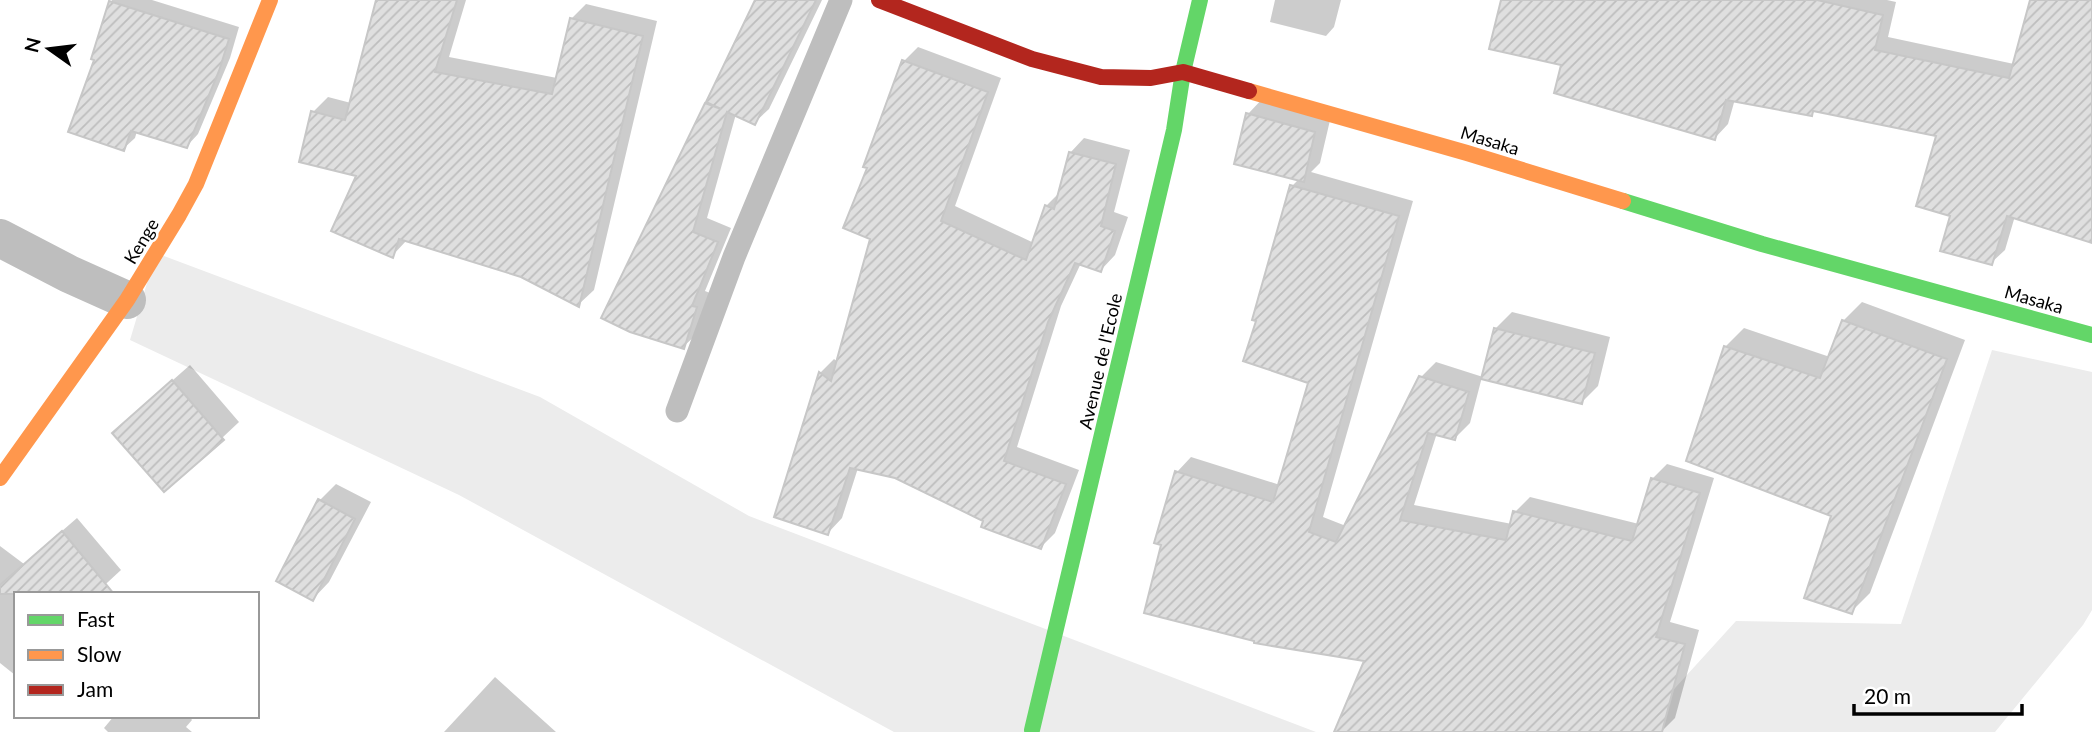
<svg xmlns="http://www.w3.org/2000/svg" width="2092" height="732" font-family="Lato,sans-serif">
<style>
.grass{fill:#ececec}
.shadow{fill:#0003}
.building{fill:url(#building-hatch);stroke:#c7c7c7;stroke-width:2}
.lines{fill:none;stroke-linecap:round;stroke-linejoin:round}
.lane{stroke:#bebebe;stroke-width:23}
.street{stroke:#bebebe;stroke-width:38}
.fast{stroke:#63d668;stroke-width:16}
.slow{stroke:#ff974d;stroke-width:16}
.jam{stroke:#b3261e;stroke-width:16}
.labels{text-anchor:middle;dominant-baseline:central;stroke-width:5;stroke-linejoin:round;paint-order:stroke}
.street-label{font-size:18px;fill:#000;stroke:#fff}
</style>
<defs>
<pattern id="building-hatch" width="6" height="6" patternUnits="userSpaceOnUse" patternTransform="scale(1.75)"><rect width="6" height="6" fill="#dfdfdf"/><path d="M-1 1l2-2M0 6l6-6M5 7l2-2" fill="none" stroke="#bebebe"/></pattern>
</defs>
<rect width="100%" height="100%" fill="#fff"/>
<path class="grass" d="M156 253 540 397 749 516 1316 732H894L459 495 130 340Z
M1992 350 2092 372V610L2083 625 1995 732H1635L1736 621 1901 624Z"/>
<path class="shadow" d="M112 0H152L239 27 230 58 198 134 187 146 137 131 135 138 123 149 96 59Z
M378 0H466L449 57 557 78 571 19 586 4 657 21 594 290 579 304 522 275 407 240 392 256 358 175 313 112 328 97 351 103Z
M757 0H822L769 109 754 123 736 114 707 218 731 228 705 291 710 293 698 333 683 347 630 331 707 104Z
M1275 0H1341L1334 27 1326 36 1270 22Z
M1503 0H1887L1896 2 1888 37 2014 64 2031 0H2092V239L2015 216 2005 250 1991 263 1952 215 1938 135 1816 110 1812 114 1735 99 1728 124 1715 138 1563 64Z
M918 47 1001 78 955 206 1034 243 1046 206 1060 192 1070 153 1084 138 1130 150 1114 212 1128 217 1115 255 1101 270 1081 263 1061 306 1017 447 1079 470 1055 533 1041 547 895 476 858 468 842 518 828 533 776 516 820 373 834 359 838 362 872 238 869 167 904 61Z
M1264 97 1331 116 1320 163 1311 172 1413 201 1323 517 1346 526 1421 377 1436 362 1483 377 1495 329 1512 312 1610 337 1598 386 1582 402 1482 377 1470 423 1455 438 1437 433 1414 505 1512 524 1515 512 1530 497 1639 524 1652 479 1667 464 1714 478 1670 622 1699 630 1675 718 1661 732H1335L1366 660 1163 544 1177 472 1191 457 1280 485 1310 382 1258 320 1292 186 1299 179 1248 114Z
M1862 302 1965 340 1870 593 1851 612 1834 514 1725 347 1744 328 1830 357 1843 321Z
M190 365 239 422 222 438 131 417Z
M336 484 371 502 329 582 313 599 320 500Z
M77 518 121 570 95 594H16L15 675 0 663V546L24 564Z
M495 677 556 732H444Z
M114 716H189L192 720 186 727 192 732H108L104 728Z"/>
<path class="building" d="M376 0H457L435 72 552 94 570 18 643 36 579 307 521 277 399 239 393 258 331 231 356 176 299 162 311 111 345 120Z
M755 0H816L755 125 727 112 693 232 718 242 692 306 697 307 684 349 630 332 601 318 705 103 721 109 706 102Z
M1501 0H1817L1883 15 1875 50 2009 78 2030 0H2092V243L2007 216 1992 265 1940 251 1950 216 1916 206 1936 136 1813 111 1812 116 1726 100 1715 140 1554 93 1561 65 1489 49Z
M109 1 229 39 219 71 187 148 131 131 124 151 68 132 94 60 91 59Z
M902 60 988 92 941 221 1026 260 1045 205 1054 209 1069 152 1116 164 1101 226 1115 231 1101 272 1075 263 1048 322 1004 461 1066 484 1041 549 981 527 983 521 895 478 850 468 828 535 774 517 819 372 831 381 870 239 843 228 867 168 863 167Z
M1246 113 1315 132 1304 182 1234 164Z
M1290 185 1399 216 1309 532 1336 542 1419 376 1469 392 1455 440 1428 433 1400 520 1506 540 1513 511 1632 541 1651 478 1700 493 1656 637 1685 644 1662 732H1334L1364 661 1254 643V641L1144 613 1161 545 1154 543 1175 471 1273 502 1308 383 1243 361 1256 321 1252 320Z
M1842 320 1947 359 1852 614 1804 598 1831 516 1686 461 1724 346 1820 378Z
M1494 328 1595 353 1582 404 1481 379Z
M172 380 224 440 164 492 112 433Z
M318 499 355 519 313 601 276 581Z
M62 531 114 594H0V585Z"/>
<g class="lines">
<path class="lane" d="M677 411 734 257 841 0"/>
<path class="street" d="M0 238 69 274 127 300"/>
<path class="fast" d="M1623 201 1762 244 2092 335
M1032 730 1174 130 1183 72 1200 0"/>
<path class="slow" d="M1249 91 1467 153 1623 201
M0 478 127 300 179 215 196 184 270 0"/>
<path class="jam" d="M879 0 1032 59 1101 77 1151 78 1183 72 1249 91"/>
</g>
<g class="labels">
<g class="street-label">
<text transform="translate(1490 140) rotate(17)">Masaka</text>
<text transform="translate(141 241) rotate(-59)">Kenge</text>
<text transform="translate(2034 299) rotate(16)">Masaka</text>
<text transform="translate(1100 361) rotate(-77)">Avenue de l'Ecole</text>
</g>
</g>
<rect x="14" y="592" width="245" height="126" fill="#ffffff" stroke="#999999" stroke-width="2"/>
<rect x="28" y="615" width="35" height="10" fill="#63d668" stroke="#999999" stroke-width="2"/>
<text x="77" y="627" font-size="21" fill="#000000">Fast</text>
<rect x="28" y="650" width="35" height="10" fill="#ff974d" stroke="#999999" stroke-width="2"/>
<text x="77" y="662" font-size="21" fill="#000000">Slow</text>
<rect x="28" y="685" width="35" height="10" fill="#b3261e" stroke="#999999" stroke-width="2"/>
<text x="77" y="697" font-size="21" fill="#000000">Jam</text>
<g transform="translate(49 49) rotate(284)" stroke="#ffffff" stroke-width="5" paint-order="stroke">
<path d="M0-5L12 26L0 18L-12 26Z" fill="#000000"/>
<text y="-10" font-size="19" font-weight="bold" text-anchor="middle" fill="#000000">N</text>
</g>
<path d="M1854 704v10h168v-10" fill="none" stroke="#000000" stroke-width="3.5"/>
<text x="1864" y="704" font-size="21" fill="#000000" stroke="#ffffff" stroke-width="5" paint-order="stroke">20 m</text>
</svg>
